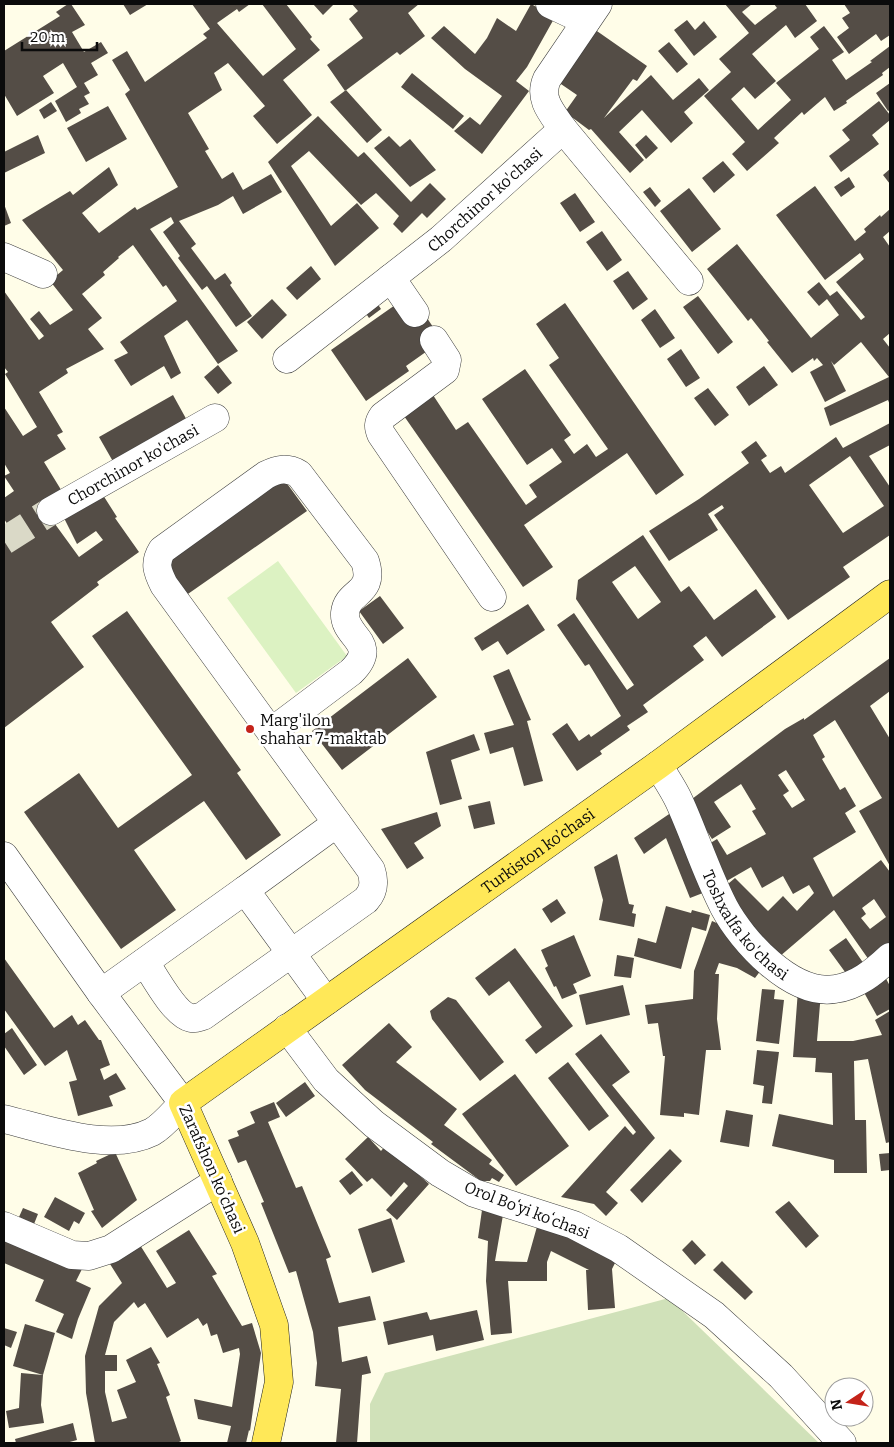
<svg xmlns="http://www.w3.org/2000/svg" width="894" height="1447" font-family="Bitter,serif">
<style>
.cemetery{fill:#d0e1b9}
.pitch{fill:#dcf2c2}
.building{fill:#544d46;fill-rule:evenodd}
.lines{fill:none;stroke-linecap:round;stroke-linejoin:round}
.minor-tunnel{stroke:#dad9c7;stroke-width:28;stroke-dasharray:28 14;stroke-linecap:butt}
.minor-casing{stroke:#3e3e3e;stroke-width:29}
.major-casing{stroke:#1c1c1c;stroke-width:29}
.minor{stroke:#fff;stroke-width:28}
.major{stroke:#ffe858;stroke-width:28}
.poi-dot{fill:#c42319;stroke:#fff;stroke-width:2}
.labels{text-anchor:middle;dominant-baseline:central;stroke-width:5;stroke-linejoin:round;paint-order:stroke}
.street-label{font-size:16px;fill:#0b0b0b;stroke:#fff}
.poi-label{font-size:16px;fill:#0b0b0b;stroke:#fff;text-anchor:start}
</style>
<rect width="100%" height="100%" fill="#fffde8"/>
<path class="cemetery" d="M669 1298 819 1443H370V1404L385 1373Z"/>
<path class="pitch" d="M278 561 347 656 296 693 227 598Z"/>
<path class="building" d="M68 4H71L85 25 72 32 84 52 101 42 108 53 91 63 98 75 84 83 90 93 84 96 89 104 79 109 81 113 66 122 55 101 77 87 63 63 43 76 54 93 17 116 4 94V51L60 16 56 12Z
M123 4H148L130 15Z
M192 4H250L239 12 237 9 217 23 263 76 296 49 262 4H286L312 37 310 39 320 50 283 80 312 115 277 144 253 116 265 106 228 63 214 73 222 90 188 113 209 149 205 151 222 179 233 172 243 190 271 174 282 192 243 214 233 196 218 205 179 221 196 244 191 248 215 280 225 273 232 283 230 285 252 316 236 327 207 286 202 290 178 258 180 256 163 232 174 223 171 217 150 229 238 351 218 364 187 320 164 336 181 373 171 379 164 366 131 386 114 360 128 353 120 342 177 301 166 285 163 287 133 245 118 257 119 258 103 272 105 275 82 294 102 318 88 329 104 349 66 369 68 373 39 392 63 432 57 435 66 449 44 462 63 493 48 502 55 524 79 557 103 540 96 531 77 544 63 516 101 492 117 517 115 518 139 552 97 582 99 585 51 622 84 667 4 728V527L8 525 4 519V498L14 491 4 476 10 473 4 463V407L23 436 37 427 5 374 8 372 4 367V291L39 340 44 336 30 319 39 311 50 325 73 310 50 281 63 270 22 220 70 191 73 195 109 167 118 185 82 213 99 233 135 207 137 210 178 187 125 94 130 90 112 60 127 51 145 82 207 38 203 34 210 29Z
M313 4H334L323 15Z
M352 4H419L408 13 425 36 400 55 397 52 345 91 327 65 363 38 349 19 358 11Z
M531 4 555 17 527 67 516 81 529 91 482 154 454 131 470 117 480 125 502 96 465 69 431 38 444 26 475 54 487 38 497 18 516 31Z
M725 4H752L742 12 755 25 777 8 774 4H805L817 21 795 38 786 25 752 54 776 81 755 99 744 87 731 99 758 130 791 100 776 83 819 49 810 37 824 26 844 52 832 60 846 80 872 62 870 61 890 46V67L882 73 883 75 846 101 847 103 834 111 825 97 804 115 802 112 774 138 779 143 747 171 732 154 745 142 704 96 731 72 719 59 749 33Z
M844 4H890V35L881 41 876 34 849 54 837 37 849 28 842 18 850 13Z
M687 20 695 30 704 21 717 37 694 56 674 30Z
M594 29 647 66 637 81 633 79 604 118 651 75 673 100 699 78 709 90 684 112 693 123 671 143 642 110 619 132 644 160 630 173 591 129 589 130 565 112 577 95 558 82Z
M669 42 688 64 677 73 658 51Z
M412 73 464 116 453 129 401 87Z
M890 83V110L888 111 876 93Z
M346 90 382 130 367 143 330 102Z
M879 101 890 115V120L872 135 879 144 841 172 829 156 850 140 842 130Z
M51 102 57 111 44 119 39 110Z
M108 106 127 139 86 162 67 128Z
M318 116 358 157 364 152 411 202 430 183 446 199 427 218 422 213 402 233 393 224 399 216 376 193 361 205 309 151 291 166 331 226 357 203 379 228 335 266 268 162Z
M38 135 45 153 4 173V152Z
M646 135 658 148 646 159 635 145Z
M389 136 400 147 410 139 436 170 410 187 374 148Z
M723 161 735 175 714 193 702 178Z
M890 169V184L883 175Z
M849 177 855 187 841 197 834 187Z
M815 186 855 241 866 232 864 229 880 215 881 217 890 209V231L883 237 890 247V333L883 339 890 348V405L888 400 830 426 824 408 889 377 861 342 834 365 831 361 846 391 825 402 810 372 823 365 817 358 814 361 813 358 792 373 767 342 769 341 751 318 748 321 707 269 737 244 811 338 839 315 827 299 819 306 807 292 819 282 830 296 837 291 861 320 865 317 836 282 864 259 860 253 825 280 776 215Z
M650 187 661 201 655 207 643 192Z
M689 188 721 229 692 252 660 211Z
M575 193 595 222 580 232 560 203Z
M4 204 11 223 4 226Z
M602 231 622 260 607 271 586 242Z
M311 266 321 279 297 300 286 288Z
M628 271 648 299 633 310 613 281Z
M698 296 733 342 718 354 683 307Z
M272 299 287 315 262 339 247 322Z
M375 300 381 309 369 318 363 309Z
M398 303 421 309 439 336 430 349 406 366 409 371 366 401 331 350Z
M565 303 684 475 656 495 627 453 524 525 553 567 523 587 404 416 433 395 456 430 468 422 526 505 537 497 529 485 562 462 552 448 527 465 482 399 525 369 571 435 564 440 574 454 587 444 596 457 608 449 549 365 559 358 536 324Z
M655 309 675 338 660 348 641 320Z
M681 349 700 378 686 387 667 359Z
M218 365 232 383 218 394 204 377Z
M764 366 778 385 749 406 736 387Z
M708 388 729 415 715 426 694 398Z
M173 395 189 424 115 465 99 437Z
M890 423V445L869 456 890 487V535L843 567 850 577 788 620 714 515 724 508 722 505 708 514 718 530 669 561 649 531 699 499 749 463 741 452 756 441 767 456 761 460 770 473 781 466 785 473 836 437 843 448ZM850 456 884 506 843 533 809 485Z
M283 478 307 511 185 596 162 563Z
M643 535 681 592 689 586 714 620 756 589 776 617 722 657 706 636 693 646 704 660 643 705 648 712 627 726 630 730 600 751 602 754 577 771 552 734 567 723 579 741 589 734 591 737 621 716 589 664 585 666 557 625 574 613 627 690 634 685 576 599 578 580ZM635 566 661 602 638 619 612 582Z
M380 596 404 628 383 644 359 611Z
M528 604 545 630 507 655 498 641 482 651 474 638Z
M127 611 241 770 237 773 281 835 246 860 204 801 134 850 176 910 121 949 24 812 79 773 118 828 192 775 92 636Z
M408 658 437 697 342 770 312 731Z
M890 658V691L870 706 890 739V866L859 811 882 798 835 720 813 735 825 757 822 759 840 790 845 787 856 806 845 813 856 832 813 858 833 897 881 860 890 872V944L869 960 834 910 779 957 722 889 735 878 768 911 783 896 797 911 814 893 809 885 793 894 783 876 762 888 751 867 725 882 704 847 717 839 727 855 766 834 752 811 756 809 741 784 714 802 731 827 712 839 688 802 785 729 804 718V720ZM786 770 805 800 792 808 783 795 789 791 778 775ZM874 899 886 917 870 929 861 918 866 914 862 908Z
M509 669 531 720 527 721 543 781 524 786 513 747 490 754 484 733 514 725 493 676Z
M474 734 480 750 451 760 462 799 440 805 426 752Z
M490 801 495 824 474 829 468 806Z
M675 810 708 891 690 898 666 838 644 854 634 838Z
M437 812 441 826 414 843 424 858 407 869 381 829Z
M617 854 629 904 634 905 632 913 636 914 634 927 599 920 603 900 594 867Z
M557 899 566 913 551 923 542 909Z
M666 906 691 913 692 910 710 915 706 931 692 927 681 969 634 956 638 938 656 943Z
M712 921 731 929 764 966 755 978 737 968 719 963 715 974H719L717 1019 721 1050H706L699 1115 684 1113V1117L660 1115 665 1056H663L658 1023 648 1024 645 1005 693 999 694 971Z
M574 935 591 976 573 984 577 993 562 999 556 986 554 987 545 968 548 966 541 950Z
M846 938 864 964 848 976 829 950Z
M515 948 573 1026 536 1054 525 1040 542 1027 509 981 489 996 475 978Z
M617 955 634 958 631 978 614 976Z
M4 958 54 1028 72 1015 78 1025 85 1020 99 1040H101L110 1065 100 1069 104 1080 116 1073 126 1089 109 1096 113 1106 78 1116 69 1082 77 1080 67 1050 45 1066 4 1009Z
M884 975 890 986V1009L877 1016 861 987Z
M623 985 630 1015 586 1025 579 995Z
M762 989 775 990 774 999 784 1000 779 1044 756 1041Z
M798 990 821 992 817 1041H853L882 1035 875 1020 890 1011V1142L886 1143 868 1059 854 1061 855 1120H866L867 1173H834V1160L772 1146 779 1114 833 1125 832 1073 815 1072 816 1058 793 1057Z
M448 997 456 1000 504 1062 480 1081 432 1019 430 1011Z
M389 1023 412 1047 396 1062 457 1109 444 1125 492 1160 489 1164 504 1175 499 1182 492 1178 490 1181H481L431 1144 433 1142 365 1090 342 1065Z
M12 1028 37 1065 24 1075 4 1046V1034Z
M601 1034 630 1072 612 1085 655 1138 606 1192 618 1203 606 1216 594 1204 561 1197 625 1126 633 1135 636 1132 575 1054Z
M757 1050 779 1052 772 1104 762 1103 764 1086 753 1084Z
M568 1062 609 1116 589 1131 548 1078Z
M515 1074 569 1146 516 1186 462 1114Z
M305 1082 315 1096 286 1117 276 1103Z
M274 1102 280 1117 268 1122 296 1188 302 1186 331 1257 326 1259 339 1303 370 1296 376 1320 338 1327 342 1362 367 1356 371 1373 362 1375 357 1443H336L341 1389 315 1386 317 1363 313 1332 296 1271 289 1273 261 1203 264 1202 246 1160 238 1163 228 1140 239 1136 237 1131 255 1123 250 1112Z
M726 1110 753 1115 749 1147 720 1142Z
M368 1137 381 1151 386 1145 429 1184 397 1220 386 1210 408 1186 404 1182 391 1197 372 1178 367 1182 345 1159Z
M670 1149 682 1161 642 1203 630 1190Z
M115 1152 137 1200 102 1228 91 1211 94 1210 78 1173 97 1163 96 1161Z
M890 1153V1170L881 1171 879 1154Z
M352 1171 363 1185 350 1195 339 1181Z
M55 1197 85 1213 79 1224 74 1221 69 1231 44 1217Z
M789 1201 819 1236 806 1248 775 1212Z
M23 1208 38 1214 34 1224 19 1217Z
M482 1210 503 1215 495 1261 527 1262 538 1223 617 1259 612 1269 615 1308 588 1310 586 1270H589L551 1251 547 1262V1281H508L512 1333 491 1335 486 1281 488 1241 478 1238Z
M391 1218 405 1262 372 1273 358 1229Z
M189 1230 217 1274 212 1276 242 1326 252 1323 261 1353 250 1431 249 1430 246 1443H227L231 1426 198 1419 194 1399 232 1407 240 1354 239 1348 223 1353 217 1334 211 1336 207 1323 203 1326 198 1318 167 1338 145 1303 138 1308 134 1302 114 1322 105 1355H117V1371H105V1392L112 1422 127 1418 117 1390 136 1382 126 1360 151 1347 160 1363 157 1364 170 1395 166 1397 181 1441 179 1442V1443H95L86 1393 85 1356 99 1306 122 1283 110 1264 140 1245 167 1288 176 1283 156 1251Z
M4 1237 55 1255 82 1269 76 1281 91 1288 78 1319 72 1339 56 1332 64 1314 35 1301 44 1280 4 1263Z
M692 1240 706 1255 695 1265 682 1250Z
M722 1261 753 1292 745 1300 713 1270Z
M477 1310 484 1340 436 1351 433 1335 388 1345 383 1322 427 1312 430 1320Z
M25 1324 55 1333 43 1375 41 1405 44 1423 9 1428 6 1411 19 1408 21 1373 43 1375 13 1366Z
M4 1328 17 1332 11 1348 4 1345Z
M73 1423 77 1440 66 1443H16L15 1439Z"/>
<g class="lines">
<path class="minor-tunnel" d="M4 541 51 511"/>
<g class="minor-casing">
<g id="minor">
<path d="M550 4 586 21"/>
<path d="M563 129 689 281"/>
<path d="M4 257 43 274"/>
<path d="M391 278 415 313"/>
<path d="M434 340 447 360 445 370 383 416C378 423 378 427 381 434L492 597"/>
<path id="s1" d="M287 359 441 239 563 129C552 113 538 99 547 79L598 4"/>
<path id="s2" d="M51 511 215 418"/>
<path d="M271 732 351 672C381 643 343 637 345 613 347 590 376 595 365 561L299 474C287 467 278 469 266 475L162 550C154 563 157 571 164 585L337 823 245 890 326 1001"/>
<path id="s3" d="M658 765C665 777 673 788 679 801 695 836 706 872 724 907 742 941 792 996 835 989 857 986 874 972 890 957"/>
<path d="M4 856 101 993 183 1103C173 1113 164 1125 152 1132 110 1153 46 1129 4 1119"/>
<path d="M145 962C154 976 175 1015 191 1018 195 1019 199 1017 203 1016L366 900C374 891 375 882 371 870L337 823"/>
<path d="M101 993 245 890"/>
<path d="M287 1028 326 1080 374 1124 440 1173 474 1193 574 1225 618 1248 714 1315 781 1376 842 1443"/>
<path d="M4 1226 72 1255 89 1256 111 1249 218 1181"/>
</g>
</g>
<g class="major-casing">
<g id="major">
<path id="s4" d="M266 1443 279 1382 274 1325 245 1243 183 1103 658 765 890 594"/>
</g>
</g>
<use href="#minor" class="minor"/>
<use href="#major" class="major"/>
</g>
<circle class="poi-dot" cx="250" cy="729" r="5"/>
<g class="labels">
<g class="street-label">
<text stroke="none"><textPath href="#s1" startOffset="254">Chorchinor ko'chasi</textPath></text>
<text stroke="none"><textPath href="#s2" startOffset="94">Chorchinor ko'chasi</textPath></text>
<text stroke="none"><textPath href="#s4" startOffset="795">Turkiston ko’chasi</textPath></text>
<text stroke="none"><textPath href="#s3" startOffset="184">Toshxalfa ko'chasi</textPath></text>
<text transform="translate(212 1169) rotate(66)">Zarafshon koʻchasi</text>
<text transform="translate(527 1210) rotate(21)">Orol Boʻyi koʻchasi</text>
</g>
<g class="poi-label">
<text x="260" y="720">Marg'ilon<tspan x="260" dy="18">shahar 7-maktab</tspan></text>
</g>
</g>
<rect width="894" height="1447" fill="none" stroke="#0b0b0b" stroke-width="10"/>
<g transform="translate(849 1402) rotate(258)"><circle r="24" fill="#ffffff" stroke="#9d9d9d"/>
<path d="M0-4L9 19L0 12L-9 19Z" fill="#c42319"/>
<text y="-8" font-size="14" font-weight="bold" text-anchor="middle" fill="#0b0b0b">N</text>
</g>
<path d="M22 42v8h75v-8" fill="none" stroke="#0b0b0b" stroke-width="2.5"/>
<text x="30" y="42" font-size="15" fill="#0b0b0b" stroke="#ffffff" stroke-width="4" paint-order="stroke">20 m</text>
</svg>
